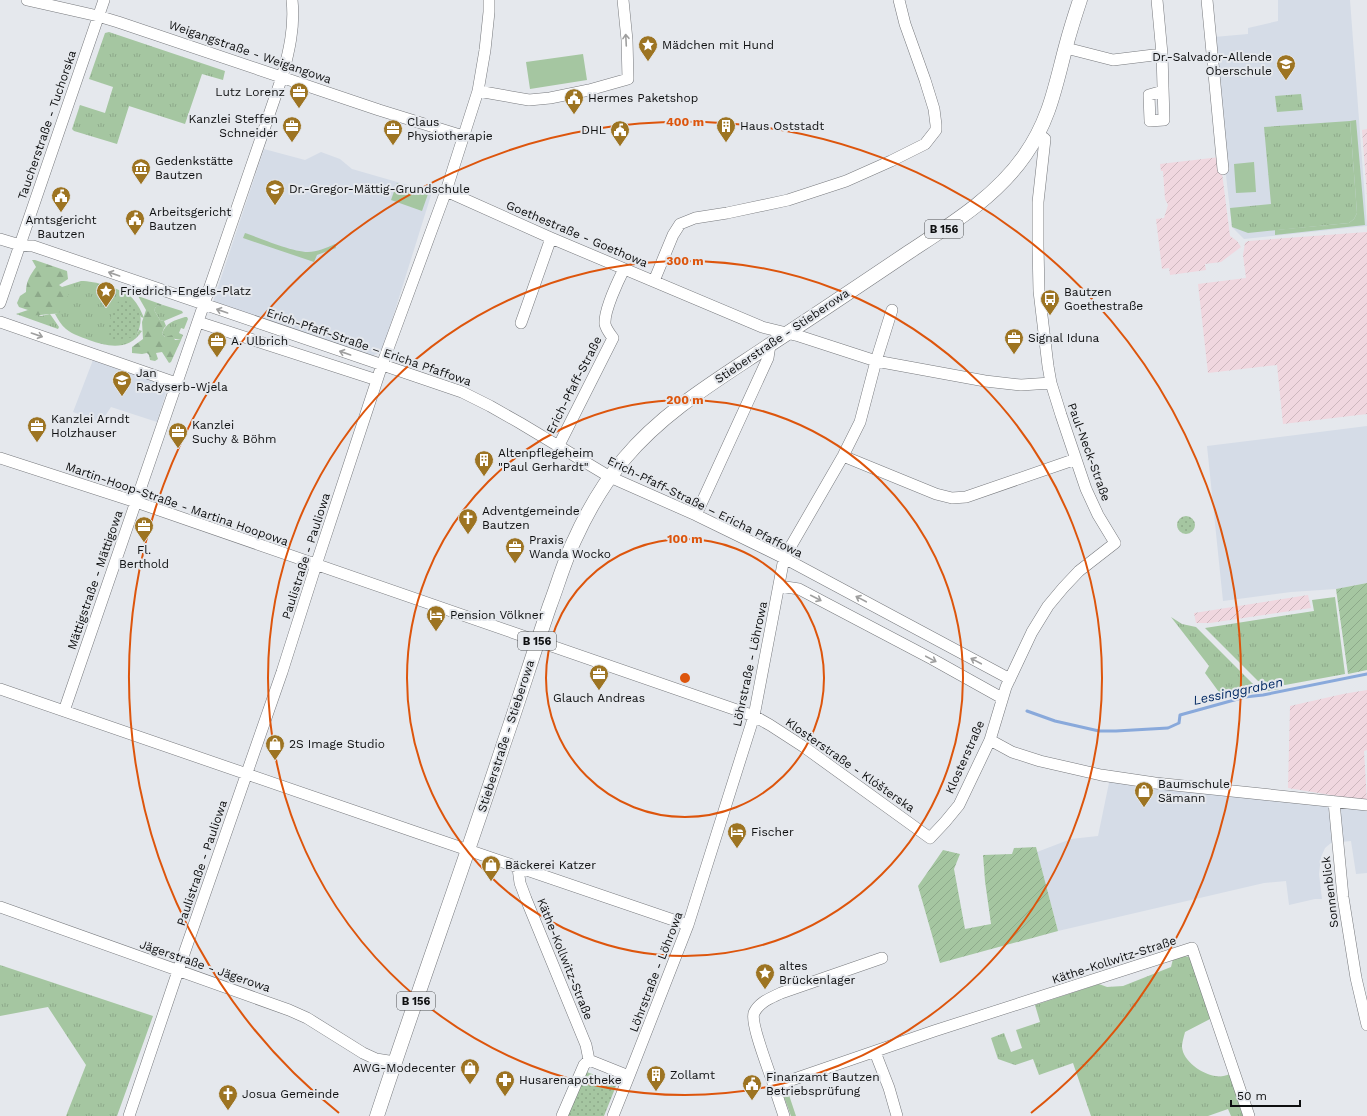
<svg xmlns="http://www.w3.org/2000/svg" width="1367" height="1116" font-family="'Work Sans',sans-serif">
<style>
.built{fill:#d5dce7}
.industrial{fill:url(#industrial-furrows)}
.grass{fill:url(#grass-tufts)}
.forest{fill:url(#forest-firs)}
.park{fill:url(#park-dots)}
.garden{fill:url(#garden-furrows)}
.pitch{fill:#a5c6a1}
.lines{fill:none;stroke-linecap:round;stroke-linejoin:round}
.stream{stroke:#89a9db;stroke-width:3}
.minor-casing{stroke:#77797d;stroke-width:12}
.major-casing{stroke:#77797d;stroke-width:15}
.minor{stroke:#fff;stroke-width:11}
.major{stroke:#fff;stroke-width:14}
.oneway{stroke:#9f9f9f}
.ring{fill:none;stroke:#dd550c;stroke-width:2}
.labels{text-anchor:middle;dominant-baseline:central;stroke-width:4;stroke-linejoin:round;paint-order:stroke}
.shield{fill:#e5e8ed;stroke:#4e5052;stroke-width:1}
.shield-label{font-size:11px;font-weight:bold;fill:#0e0f10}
.poi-label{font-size:12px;fill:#0e0f10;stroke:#e5e8ed;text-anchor:start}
.street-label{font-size:12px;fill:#0e0f10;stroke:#e5e8ed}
.water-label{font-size:13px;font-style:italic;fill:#032a64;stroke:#e5e8ed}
.centre{fill:#dd550c;stroke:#e5e8ed;stroke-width:2}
.ring-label{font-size:12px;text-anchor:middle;font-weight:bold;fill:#dd550c;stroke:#e5e8ed;stroke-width:4;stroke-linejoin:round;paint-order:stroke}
</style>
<defs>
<pattern id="industrial-furrows" width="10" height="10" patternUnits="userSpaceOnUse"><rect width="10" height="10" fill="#f0d7df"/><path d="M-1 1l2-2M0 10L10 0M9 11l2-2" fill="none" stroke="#cdb7be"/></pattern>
<pattern id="grass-tufts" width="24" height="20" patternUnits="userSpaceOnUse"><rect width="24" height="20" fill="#a5c6a1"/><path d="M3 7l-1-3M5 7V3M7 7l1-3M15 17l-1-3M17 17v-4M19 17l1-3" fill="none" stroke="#8da98a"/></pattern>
<pattern id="forest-firs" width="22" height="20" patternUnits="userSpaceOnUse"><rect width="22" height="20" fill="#a5c6a1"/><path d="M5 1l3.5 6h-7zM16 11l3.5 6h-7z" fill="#8da98a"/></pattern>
<pattern id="park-dots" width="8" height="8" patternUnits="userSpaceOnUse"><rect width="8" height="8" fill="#a5c6a1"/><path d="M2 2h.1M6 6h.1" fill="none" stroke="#8da98a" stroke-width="1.8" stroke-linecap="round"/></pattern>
<pattern id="garden-furrows" width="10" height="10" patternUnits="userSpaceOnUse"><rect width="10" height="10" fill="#a5c6a1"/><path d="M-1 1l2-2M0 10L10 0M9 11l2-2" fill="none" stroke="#8da98a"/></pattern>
</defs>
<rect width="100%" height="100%" fill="#e5e8ed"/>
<path class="built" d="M1278 0H1350L1367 226 1244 239 1232 227 1224 158 1214 37 1248 34V28L1278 21Z
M264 149 305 160 321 152 340 159 352 169 432 192 382 352 371 356 213 302Z
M93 360 168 386 157 422 111 407 101 422 73 412Z
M1367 426V583L1336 589 1291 592 1223 601 1207 446Z
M1110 778 1367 807V873L1356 874 1351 841 1331 843 1325 848 1321 857 1319 874 1322 899H1315L1289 905 1286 881 1264 883 1058 931 1037 852 1071 839 1098 836Z"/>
<path class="industrial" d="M1367 129V196L1362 130Z
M1220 157 1230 236 1237 241 1241 247 1221 262 1205 264 1206 270 1170 275 1169 268 1162 269 1156 219 1164 218 1168 205 1165 199 1163 171H1161L1160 164Z
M1367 232V414L1283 424 1277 365 1208 373 1198 284 1246 278 1243 255 1245 243 1248 241Z
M1308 595 1311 608 1210 623H1196L1194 613Z
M1367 690V750L1364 751 1367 801 1288 788 1290 706 1343 694Z"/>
<path class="grass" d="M109 32 225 71 223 80 202 74 185 124 129 106 117 144 74 131 72 129 80 105 105 113 113 87 89 79 105 33Z
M1301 94 1303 110 1277 112 1275 96Z
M1350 121 1357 213 1354 219 1349 223 1248 233 1232 227 1230 208 1271 204 1264 127Z
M81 281C95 281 119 288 130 296 136 301 141 310 144 318L141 317 138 311 136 337 139 330 142 331C129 351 108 347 89 340 81 337 72 334 66 329 61 325 58 319 55 314H58L62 301V287Z
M157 305 160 306 163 305 182 311 183 313 164 321 160 320 154 310Z
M28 310 41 316 50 314 59 327 58 329 16 314Z
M185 317H187L188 319 184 329 181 328 179 333 183 335 181 340 165 337 162 334C165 323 175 320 185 317Z
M1335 597 1345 674 1285 685 1258 681 1205 628 1314 611 1312 600Z
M1171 617 1182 624 1196 627 1255 686 1280 689 1246 694 1224 699 1205 673 1209 666Z
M1182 956 1192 957 1212 1018 1185 1032C1184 1036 1182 1043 1182 1047 1183 1061 1202 1074 1215 1076 1220 1077 1225 1076 1230 1074L1244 1116H1231L1228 1109 1208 1116H1091L1073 1063 1039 1075 1033 1059 1015 1065 998 1059 991 1038 1004 1033 1011 1052 1022 1048 1016 1030 1040 1022 1035 1005 1099 984 1107 987 1123 986 1171 967 1173 959Z
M0 965 153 1016 117 1116H66L86 1065 48 1007 0 1016Z
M789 1095 796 1116H791L784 1097Z"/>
<path class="forest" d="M32 260H35L67 271 68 279 59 285 62 287 68 289V296L62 301 63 308 58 314C49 313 41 316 32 315L28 310 19 307 17 303 20 296 26 292C26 282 30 275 36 267Z
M138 296 163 305 160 306 157 305 154 310 160 320 164 321 166 326 164 328 162 334 165 337 172 335 175 340H181L171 362 169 363 162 352 156 353 158 359 155 361 150 360 149 355 147 353 142 354 132 353V347L143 339 142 322 146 310Z"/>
<path class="park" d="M123 300C143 306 144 319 136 337L113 340 110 338C107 325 111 313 118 302Z
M1177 525a9 9 0 1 1 18 0a9 9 0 1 1-18 0Z
M584 1071 614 1082 616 1086 604 1116H568Z"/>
<path class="garden" d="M1367 583V670L1348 674 1336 589Z
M1036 847 1058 931 940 963 918 886 943 850 960 854 954 869 965 929 991 924 985 881 983 855 1012 854 1014 848Z"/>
<path class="pitch" d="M583 54 587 80 530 89 526 62Z
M1356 120 1365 225 1275 235V230L1349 223 1354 219 1357 213 1350 121Z
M1254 162 1256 192 1236 193 1234 164Z
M397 183 428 194 422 211 391 200Z
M245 233C260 238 292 252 308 252 317 252 326 248 335 244L336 248 317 255 314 262 243 238Z"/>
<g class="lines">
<path class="stream" d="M1027 711 1055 721 1099 731H1116L1168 728 1179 723 1180 715 1245 697 1263 695 1367 674"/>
<g class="minor-casing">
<path id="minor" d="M27 0 98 16 118 22 379 110 463 136
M1157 0 1162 54 1164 120 1150 121 1149 95 1163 91
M1207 0 1223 169
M1066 48 1113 60 1162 54
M478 91 529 100 550 98 589 90 628 79 627 40 623 0
M446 191 551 238 762 327 799 336 876 361 985 381 1021 385 1051 383
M0 239 20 245 33 246 462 392 490 406 520 423 610 477 696 515 784 558 1010 679
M654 281 673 235 680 224 695 218 727 213 788 200 846 181 891 161 925 144 936 130V125L934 109 925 80 905 24 899 0
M0 303 104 0
M0 322 176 383
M198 322 377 380
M521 323 551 238
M558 447 613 338C610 334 606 329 605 324 604 311 618 281 624 269
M843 456 936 494 952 498 966 497 1076 459
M0 458 136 502 754 716 770 725 804 747 930 838 945 822 959 805 990 740 1006 687 1032 632 1048 606 1063 588 1079 571 1115 543 1098 515 1086 489 1061 415 1051 383 1048 366 1039 291 1038 246V202L1045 139 1038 134
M696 515 768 358 770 345
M779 586 799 589 932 659 1002 698
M0 689C230 767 458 848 688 925
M64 711 282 77C289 52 295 26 292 0
M990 740 1012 752 1040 761 1101 775 1155 783 1367 805
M1334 802 1343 897 1356 978 1367 1025
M518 868 520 883 526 899 586 1045 589 1060
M0 907 289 1010 307 1018 363 1053 376 1059 395 1062
M875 1052 889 1088 897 1116
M589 1060 629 1076 613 1116
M629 1076 688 925 754 716 784 558 843 456 860 422 876 361 892 310
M774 1086C770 1073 750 1023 754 1013 759 1002 771 998 781 993L882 958
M129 1116 178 971 282 672 316 565 382 365 446 191 478 91 485 50 489 12V0
M562 1116 584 1065 589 1060
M784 1116 774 1086 934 1031 1192 948 1249 1116"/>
</g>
<g class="major-casing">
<path id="major" d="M377 1116C418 991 463 868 504 743 520 697 534 651 550 605 558 584 564 562 574 541 587 512 604 483 624 459 665 410 719 379 771 344 817 314 863 283 909 252 950 225 996 197 1025 155 1050 119 1055 87 1066 46 1070 31 1075 15 1080 0"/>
</g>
<use href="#minor" class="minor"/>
<use href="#major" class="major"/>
</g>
<defs><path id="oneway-shaft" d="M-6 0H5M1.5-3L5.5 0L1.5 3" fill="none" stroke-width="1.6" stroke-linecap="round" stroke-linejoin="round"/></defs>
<g class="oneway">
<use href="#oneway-shaft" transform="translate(626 40) rotate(-93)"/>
<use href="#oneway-shaft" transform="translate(114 274) rotate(-161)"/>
<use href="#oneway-shaft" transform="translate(222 311) rotate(-161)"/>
<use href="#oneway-shaft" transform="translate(37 335) rotate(19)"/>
<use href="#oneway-shaft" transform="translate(345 353) rotate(-161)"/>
<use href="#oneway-shaft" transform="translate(816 598) rotate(27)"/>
<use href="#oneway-shaft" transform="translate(861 599) rotate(-152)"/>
<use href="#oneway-shaft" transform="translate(931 659) rotate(28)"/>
<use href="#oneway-shaft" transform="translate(976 661) rotate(-152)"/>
</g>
<g class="ring">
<circle cx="685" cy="678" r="139"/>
<circle cx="685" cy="678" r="278"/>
<circle cx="685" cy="678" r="417"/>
<path d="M339 1113A556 556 0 1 1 1031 1113"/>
</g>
<defs>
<g id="sight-pin" transform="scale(1)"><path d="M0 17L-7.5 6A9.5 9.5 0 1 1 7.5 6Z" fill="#9d7422" stroke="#e5e8ed"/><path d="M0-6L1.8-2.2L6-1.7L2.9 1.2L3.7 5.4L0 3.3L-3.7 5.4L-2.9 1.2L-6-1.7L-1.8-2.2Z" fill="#fff"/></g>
<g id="school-pin" transform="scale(1)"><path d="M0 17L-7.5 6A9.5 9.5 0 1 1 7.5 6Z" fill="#9d7422" stroke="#e5e8ed"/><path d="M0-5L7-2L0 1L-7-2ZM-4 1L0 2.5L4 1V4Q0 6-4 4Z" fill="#fff"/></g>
<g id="office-pin" transform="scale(1)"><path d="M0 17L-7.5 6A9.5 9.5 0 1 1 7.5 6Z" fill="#9d7422" stroke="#e5e8ed"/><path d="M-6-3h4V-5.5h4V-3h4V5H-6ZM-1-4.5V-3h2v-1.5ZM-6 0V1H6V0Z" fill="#fff"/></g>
<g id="civic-pin" transform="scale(1)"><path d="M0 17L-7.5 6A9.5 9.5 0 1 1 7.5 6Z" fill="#9d7422" stroke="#e5e8ed"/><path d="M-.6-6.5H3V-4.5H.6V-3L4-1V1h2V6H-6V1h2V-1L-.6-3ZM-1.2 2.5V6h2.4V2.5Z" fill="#fff"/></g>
<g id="building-pin" transform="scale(1)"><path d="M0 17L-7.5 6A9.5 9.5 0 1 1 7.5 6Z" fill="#9d7422" stroke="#e5e8ed"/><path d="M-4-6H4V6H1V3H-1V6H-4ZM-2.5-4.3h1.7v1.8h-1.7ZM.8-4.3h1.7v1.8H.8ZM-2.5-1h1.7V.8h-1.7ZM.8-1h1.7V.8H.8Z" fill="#fff"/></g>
<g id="museum-pin" transform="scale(1)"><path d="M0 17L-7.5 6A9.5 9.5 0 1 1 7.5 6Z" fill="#9d7422" stroke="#e5e8ed"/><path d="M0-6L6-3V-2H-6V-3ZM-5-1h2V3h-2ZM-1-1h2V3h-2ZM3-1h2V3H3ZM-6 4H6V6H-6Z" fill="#fff"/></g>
<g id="bus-pin" transform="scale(1)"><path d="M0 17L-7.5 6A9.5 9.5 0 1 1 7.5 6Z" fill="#9d7422" stroke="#e5e8ed"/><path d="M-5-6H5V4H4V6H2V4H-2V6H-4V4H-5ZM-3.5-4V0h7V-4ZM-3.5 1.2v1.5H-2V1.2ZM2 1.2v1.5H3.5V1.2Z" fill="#fff"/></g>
<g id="church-pin" transform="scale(1)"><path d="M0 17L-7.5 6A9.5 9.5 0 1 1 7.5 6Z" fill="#9d7422" stroke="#e5e8ed"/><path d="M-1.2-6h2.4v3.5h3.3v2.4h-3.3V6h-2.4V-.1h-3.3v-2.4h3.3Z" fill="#fff"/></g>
<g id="hotel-pin" transform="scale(1)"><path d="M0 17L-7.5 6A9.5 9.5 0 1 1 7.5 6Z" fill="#9d7422" stroke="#e5e8ed"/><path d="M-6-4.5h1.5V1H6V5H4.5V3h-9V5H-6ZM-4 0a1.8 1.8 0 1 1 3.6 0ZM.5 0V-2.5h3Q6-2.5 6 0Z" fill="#fff"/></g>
<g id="shop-pin" transform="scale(1)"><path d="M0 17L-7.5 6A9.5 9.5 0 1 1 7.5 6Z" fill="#9d7422" stroke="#e5e8ed"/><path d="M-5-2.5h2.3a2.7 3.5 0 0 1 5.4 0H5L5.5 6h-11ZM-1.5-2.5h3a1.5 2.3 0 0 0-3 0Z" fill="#fff"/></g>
<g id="pharmacy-pin" transform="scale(1)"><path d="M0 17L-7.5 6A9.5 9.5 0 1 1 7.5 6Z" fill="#9d7422" stroke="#e5e8ed"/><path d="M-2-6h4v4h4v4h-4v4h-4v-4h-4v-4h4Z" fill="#fff"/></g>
</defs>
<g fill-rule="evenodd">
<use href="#sight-pin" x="648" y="45"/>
<use href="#school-pin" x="1286" y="64"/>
<use href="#office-pin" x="299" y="92"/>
<use href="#civic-pin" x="574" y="98"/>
<use href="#office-pin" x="292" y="126"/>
<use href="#building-pin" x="726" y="126"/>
<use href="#office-pin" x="393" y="129"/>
<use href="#civic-pin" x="620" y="130"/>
<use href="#museum-pin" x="141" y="168"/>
<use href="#school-pin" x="275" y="189"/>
<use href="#civic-pin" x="61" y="196"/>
<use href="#civic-pin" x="135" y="219"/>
<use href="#sight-pin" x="106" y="291"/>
<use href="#bus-pin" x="1050" y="299"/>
<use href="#office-pin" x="1014" y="338"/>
<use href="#office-pin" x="217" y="341"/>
<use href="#school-pin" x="122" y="380"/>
<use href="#office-pin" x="37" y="426"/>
<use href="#office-pin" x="178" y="432"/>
<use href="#building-pin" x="484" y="460"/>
<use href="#church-pin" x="468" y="518"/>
<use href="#office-pin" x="144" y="526"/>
<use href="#office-pin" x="515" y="547"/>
<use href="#hotel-pin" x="436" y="615"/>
<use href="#office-pin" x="599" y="674"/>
<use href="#shop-pin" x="275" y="744"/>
<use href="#shop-pin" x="1144" y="791"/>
<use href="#hotel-pin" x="737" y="832"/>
<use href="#shop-pin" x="491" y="865"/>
<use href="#sight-pin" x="765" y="973"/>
<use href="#shop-pin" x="470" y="1068"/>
<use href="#building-pin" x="656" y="1075"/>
<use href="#pharmacy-pin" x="505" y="1080"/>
<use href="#civic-pin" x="752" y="1084"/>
<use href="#church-pin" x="228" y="1094"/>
</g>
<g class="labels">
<g class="shield">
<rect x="925" y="220" width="38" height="18" rx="3"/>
<rect x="518" y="632" width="38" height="18" rx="3"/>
<rect x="397" y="992" width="38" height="18" rx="3"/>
</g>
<g class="shield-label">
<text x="944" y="229">B 156</text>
<text x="537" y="641">B 156</text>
<text x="416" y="1001">B 156</text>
</g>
<g class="poi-label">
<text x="662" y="45">Mädchen mit Hund</text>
<text x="1272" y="57" text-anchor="end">Dr.-Salvador-Allende<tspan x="1272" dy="14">Oberschule</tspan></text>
<text x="285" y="92" text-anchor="end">Lutz Lorenz</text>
<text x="588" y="98">Hermes Paketshop</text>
<text x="278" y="119" text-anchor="end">Kanzlei Steffen<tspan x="278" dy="14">Schneider</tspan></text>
<text x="407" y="122">Claus<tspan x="407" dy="14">Physiotherapie</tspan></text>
<text x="740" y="126">Haus Oststadt</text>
<text x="606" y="130" text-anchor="end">DHL</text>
<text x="155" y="161">Gedenkstätte<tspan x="155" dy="14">Bautzen</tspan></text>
<text x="289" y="189">Dr.-Gregor-Mättig-Grundschule</text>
<text x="149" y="212">Arbeitsgericht<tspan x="149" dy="14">Bautzen</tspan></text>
<text x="61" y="220" text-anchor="middle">Amtsgericht<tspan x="61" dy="14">Bautzen</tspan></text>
<text x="120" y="291">Friedrich-Engels-Platz</text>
<text x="1064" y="292">Bautzen<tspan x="1064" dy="14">Goethestraße</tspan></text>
<text x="1028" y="338">Signal Iduna</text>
<text x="231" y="341">A. Ulbrich</text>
<text x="136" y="373">Jan<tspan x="136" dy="14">Radyserb-Wjela</tspan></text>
<text x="51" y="419">Kanzlei Arndt<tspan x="51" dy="14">Holzhauser</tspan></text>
<text x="192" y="425">Kanzlei<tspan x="192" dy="14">Suchy &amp; Böhm</tspan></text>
<text x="498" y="453">Altenpflegeheim<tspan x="498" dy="14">"Paul Gerhardt"</tspan></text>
<text x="482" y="511">Adventgemeinde<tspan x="482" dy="14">Bautzen</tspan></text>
<text x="529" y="540">Praxis<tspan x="529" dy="14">Wanda Wocko</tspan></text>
<text x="144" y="550" text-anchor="middle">Fl.<tspan x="144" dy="14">Berthold</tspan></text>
<text x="450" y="615">Pension Völkner</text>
<text x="599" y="698" text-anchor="middle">Glauch Andreas</text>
<text x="289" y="744">2S Image Studio</text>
<text x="1158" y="784">Baumschule<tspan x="1158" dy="14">Sämann</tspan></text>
<text x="751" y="832">Fischer</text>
<text x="505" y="865">Bäckerei Katzer</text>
<text x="779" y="966">altes<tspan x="779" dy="14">Brückenlager</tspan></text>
<text x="456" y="1068" text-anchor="end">AWG-Modecenter</text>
<text x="670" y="1075">Zollamt</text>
<text x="766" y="1077">Finanzamt Bautzen<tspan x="766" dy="14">Betriebsprüfung</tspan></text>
<text x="519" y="1080">Husarenapotheke</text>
<text x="242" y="1094">Josua Gemeinde</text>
</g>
<g class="street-label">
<text transform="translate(250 52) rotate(19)">Weigangstraße - Weigangowa</text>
<text transform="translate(47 125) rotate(-71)">Taucherstraße - Tuchorska</text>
<text transform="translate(577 234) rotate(23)">Goethestraße - Goethowa</text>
<text transform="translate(782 336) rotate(-34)">Stieberstraße - Stieberowa</text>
<text transform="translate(369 347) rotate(19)">Erich-Pfaff-Straße – Ericha Pfaffowa</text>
<text transform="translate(574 385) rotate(-63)">Erich-Pfaff-Straße</text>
<text transform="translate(1089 452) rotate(70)">Paul-Neck-Straße</text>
<text transform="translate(177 504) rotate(19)">Martin-Hoop-Straße - Martina Hoopowa</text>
<text transform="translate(705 507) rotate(26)">Erich-Pfaff-Straße – Ericha Pfaffowa</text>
<text transform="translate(306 556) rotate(-72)">Paulistraße - Pauliowa</text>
<text transform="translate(95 580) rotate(-71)">Mättigstraße - Mättigowa</text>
<text transform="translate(750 664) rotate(-78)">Löhrstraße - Löhrowa</text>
<text transform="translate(506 736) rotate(-72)">Stieberstraße - Stieberowa</text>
<text transform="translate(965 757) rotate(-66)">Klosterstraße</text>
<text transform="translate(850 765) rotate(35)">Klosterstraße - Klóšterska</text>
<text transform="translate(202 863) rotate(-71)">Paulistraße - Pauliowa</text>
<text transform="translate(1330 892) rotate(-97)">Sonnenblick</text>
<text transform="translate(565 959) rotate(68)">Käthe-Kollwitz-Straße</text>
<text transform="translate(1114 960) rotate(-18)">Käthe-Kollwitz-Straße</text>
<text transform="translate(205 966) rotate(19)">Jägerstraße - Jägerowa</text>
<text transform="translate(656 972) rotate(-69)">Löhrstraße - Löhrowa</text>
</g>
<g class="water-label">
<text transform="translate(1238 691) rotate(-12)">Lessinggraben</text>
</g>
</g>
<circle cx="685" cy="678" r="6" class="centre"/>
<g class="ring-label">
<text x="685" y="126">400 m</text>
<text x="685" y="265">300 m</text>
<text x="685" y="404">200 m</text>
<text x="685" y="543">100 m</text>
</g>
<path d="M1231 1100v6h69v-6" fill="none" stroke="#0e0f10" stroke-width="2"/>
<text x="1237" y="1100" font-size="12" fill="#0e0f10" stroke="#e5e8ed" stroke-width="3" paint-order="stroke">50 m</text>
</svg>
